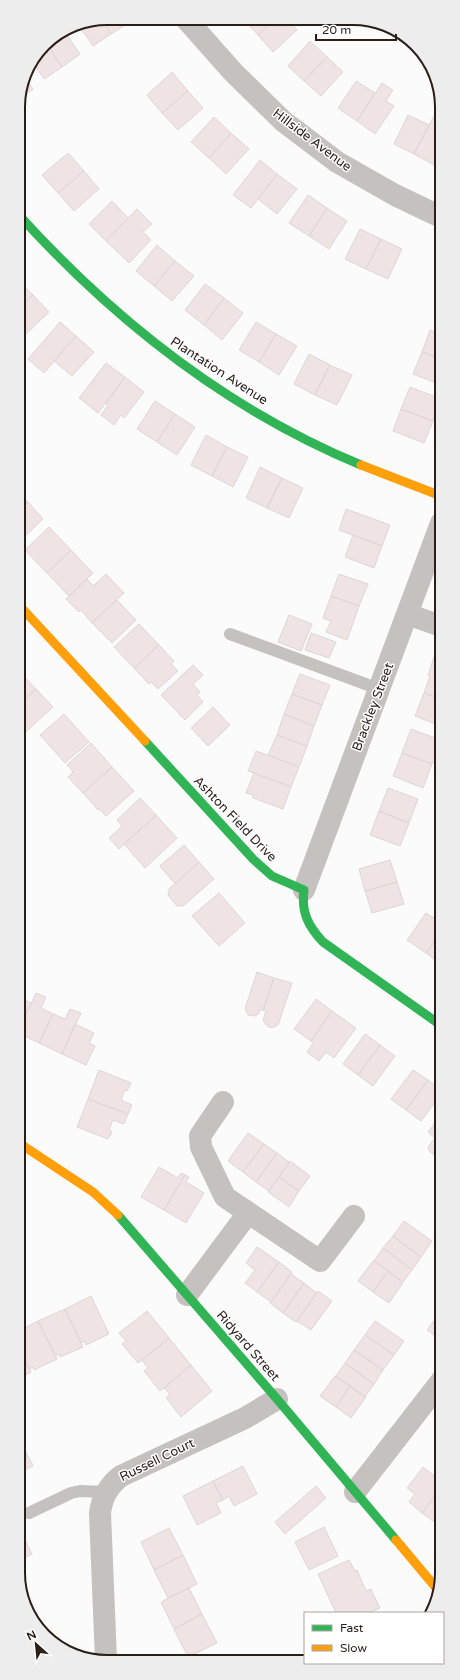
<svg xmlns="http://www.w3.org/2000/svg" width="460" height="1680" font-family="'Varela Round',sans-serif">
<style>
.building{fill:#efe3e4;stroke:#ded6d7}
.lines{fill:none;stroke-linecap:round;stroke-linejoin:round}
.lane{stroke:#c4c1be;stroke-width:12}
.street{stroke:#c4c1be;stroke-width:22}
.fast{stroke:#30b455;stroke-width:9}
.slow{stroke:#ff9f0a;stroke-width:9}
.labels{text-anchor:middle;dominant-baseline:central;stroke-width:3;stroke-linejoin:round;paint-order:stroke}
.street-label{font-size:13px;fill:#2b1e18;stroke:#fff}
.rim{fill:none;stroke:#2b1e18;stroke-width:2}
</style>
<rect width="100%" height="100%" fill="#fbfbfb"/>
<path class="building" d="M107 18H127L130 22 111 34 102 19Z
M102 19 111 34 93 46 78 24Z
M243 19H275L258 35Z
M275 19H288L297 30 273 52 258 35Z
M64 31 80 54 62 67 46 43Z
M310 41 327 57 304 81 288 66Z
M46 43 62 67 44 79 32 61Z
M327 57 343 72 321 96 304 81Z
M172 72 188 91 162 113 147 95Z
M25 77 33 89 19 99Z
M356 81 375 93 357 121 338 108Z
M382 83 393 90 386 101 394 106 375 134 357 121Z
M188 91 203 108 178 130 162 113Z
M408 115 429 125 414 154 394 144Z
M434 116 441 119V150L434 165 414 154Z
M214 117 231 133 209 158 191 142Z
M231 133 249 149 226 174 209 158Z
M68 153 84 171 58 193 42 175Z
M260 160 277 174 251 208 233 195Z
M84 171 99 189 74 211 58 193Z
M277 174 297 189 277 214 258 199Z
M308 195 327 208 309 236 289 223Z
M112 201 128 218 106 241 89 224Z
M327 208 347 221 329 249 309 236Z
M137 209 152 224 143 232 151 240 129 263 106 241Z
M360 229 381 239 366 269 345 259Z
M381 239 402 249 388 279 366 269Z
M157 245 175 261 154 286 136 271Z
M175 261 194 276 172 301 154 286Z
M18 280 33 295 18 309Z
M205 284 224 298 204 325 185 310Z
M33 295 49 312 25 335 18 328V309Z
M224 298 243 313 222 340 204 325Z
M441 300V317L436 314Z
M60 322 76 336 44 373 28 359Z
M256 322 276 334 259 362 239 350Z
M430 330 441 334V359L422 352Z
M276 334 297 346 279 375 259 362Z
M76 336 94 352 72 376 54 361Z
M422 352 441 359V385L413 374Z
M309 354 330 365 315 395 294 384Z
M106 363 125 377 98 413 79 398Z
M330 365 352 375 337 405 315 395Z
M125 377 144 392 124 418 121 415 114 425 101 415 108 405 106 404Z
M410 387 441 399 433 421 401 409Z
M155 401 175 414 157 442 137 429Z
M401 409 433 421 424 443 393 431Z
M175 414 195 427 177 455 157 442Z
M206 435 227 447 212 476 191 465Z
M227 447 248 457 233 487 212 476Z
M260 467 282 478 267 508 246 498Z
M282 478 303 488 289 518 267 508Z
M18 492 28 502 18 511Z
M28 502 43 519 19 542 18 511Z
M346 509 390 525 382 546 339 530Z
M49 527 71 550 47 573 25 550Z
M353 535 382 546 374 568 345 557Z
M71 550 93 573 69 596 47 573Z
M106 574 124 593 92 623 81 610 79 612 66 599 87 579 93 586Z
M339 574 368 584 359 606 331 596Z
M331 596 359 606 347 640 326 632 331 621 323 618Z
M117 600 136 620 112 643 92 623Z
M289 615 312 624 301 651 278 642Z
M139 624 159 645 134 668 114 647Z
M311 633 336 642 329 658 305 650Z
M159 645 174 661 171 664 178 671 158 689 151 682 149 684 134 668Z
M435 654 441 656V699L424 693 430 676 428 675Z
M193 665 203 675 193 684 200 692 197 695 203 702 185 720 161 695Z
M18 670 36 689 18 705Z
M300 674 330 685 322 705 292 694Z
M36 689 53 707 18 739V705Z
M424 693 441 699V726L415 716Z
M292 694 322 705 314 726 284 714Z
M213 707 230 725 208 746 191 728Z
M64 714 89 742 65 763 40 735Z
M284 714 314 726 307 746 277 735Z
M411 729 441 740 439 747 441 748V766L432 762V764L402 753Z
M277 735 307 746 299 767 268 755Z
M91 743 112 767 83 793 68 777 73 772 67 765Z
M256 751 299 767 291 787 248 771Z
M402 753 432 764 423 788 393 776Z
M112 767 134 791 106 816 99 809 98 810 83 793Z
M254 773 291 787 283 809 253 798V795L246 793Z
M388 788 418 799 409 823 379 811Z
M140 798 156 815 119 849 109 838 122 826 117 820Z
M379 811 409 823 400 846 370 835Z
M156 815 177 838 145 868 124 844Z
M184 845 199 862 175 884 160 866Z
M390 860 397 882 365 891 359 869Z
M199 862 214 879 183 906H177L168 895 169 889Z
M397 882 404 904 372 913 365 891Z
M219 893 245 923 219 946 192 916Z
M439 912 442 914V931L426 953 407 940 426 913 434 918Z
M442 931V965L426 953Z
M257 972 274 978 263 1010H260L258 1014 255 1016 248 1015 245 1009Z
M274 978 292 983 278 1025 272 1028 267 1026 263 1020 266 1011 263 1010Z
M36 993 46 997 41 1008 53 1014 39 1043 19 1033V1029Z
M19 997 31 1003 19 1029Z
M316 999 332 1011 311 1041 294 1029Z
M70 1009 81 1013 62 1054 39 1043 53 1014 65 1019Z
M332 1011 356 1028 334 1058 326 1052 319 1061 307 1052 313 1043 311 1041Z
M75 1024 94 1033 89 1043 95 1046 86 1065 62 1054Z
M365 1034 380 1045 358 1075 343 1064Z
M380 1045 395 1056 373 1086 358 1075Z
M99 1070 131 1083 127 1091 125 1090 121 1100 132 1105 128 1114 88 1099Z
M413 1070 428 1080 406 1110 391 1099Z
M428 1080 442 1091V1093L421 1121 406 1110Z
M88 1099 128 1114 124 1124 113 1120 109 1130 112 1132 108 1139 77 1127Z
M442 1114V1157H437L430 1152 428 1147 435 1138 428 1132Z
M248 1133 264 1144 243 1172 228 1161Z
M264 1144 277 1153 256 1182 243 1172Z
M277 1153 289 1162 269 1191 256 1182Z
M290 1161 310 1176 299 1191 279 1177Z
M159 1167 178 1178 181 1173 185 1175 164 1210 141 1197Z
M185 1175 189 1177 186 1182 204 1193 186 1223 164 1210Z
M279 1177 299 1191 289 1207 268 1192Z
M404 1221 432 1241 421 1257 393 1236Z
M393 1236 421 1257 412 1270 383 1248Z
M257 1247 279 1262 257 1292 245 1283 255 1270 246 1263Z
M383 1248 412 1270 403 1282 374 1261Z
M373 1261 388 1271 373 1292 358 1281Z
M279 1262 292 1272 271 1302 257 1292Z
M388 1271 403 1283 389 1303 373 1292Z
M291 1274 304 1283 283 1313 270 1303Z
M304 1283 317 1293 296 1322 283 1313Z
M318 1291 332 1301 311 1330 297 1321Z
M91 1296 109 1334 86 1345 85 1341 81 1343 65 1309Z
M65 1309 83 1347 60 1357 59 1354 55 1356 38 1321Z
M442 1310V1340H441L427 1330Z
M147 1311 169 1338 138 1363 122 1344 126 1341 119 1333Z
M38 1321 57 1359 34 1370 33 1367 29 1369 19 1347V1331Z
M375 1321 404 1341 394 1355 365 1335Z
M365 1335 394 1355 383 1370 354 1350Z
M169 1338 191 1365 160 1391 144 1371 148 1368 142 1360Z
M19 1347 31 1372 19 1378Z
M354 1350 383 1370 374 1384 345 1363Z
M345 1363 374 1384 365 1397 336 1376Z
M191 1365 212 1391 181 1417 166 1398 170 1394 164 1388Z
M335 1376 350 1386 336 1407 320 1396Z
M350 1386 366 1397 351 1418 336 1407Z
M19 1438 33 1466 19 1473Z
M243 1466 257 1494 234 1506 229 1496 223 1500 213 1481Z
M423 1467 442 1482V1487L422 1513 409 1502 415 1494 407 1488Z
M213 1481 223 1500 216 1503 221 1513 197 1525 183 1496Z
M316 1486 326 1498 285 1534 275 1522Z
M442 1487V1515L436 1523 422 1513Z
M19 1527 32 1554 19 1561Z
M324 1527 338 1556 309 1570 295 1542Z
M169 1528 183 1555 154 1570 141 1542Z
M183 1555 197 1584 168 1598 154 1570Z
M349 1560 355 1571 357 1570 366 1591 371 1589 380 1608 368 1613H336L318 1574Z
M189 1588 202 1614 174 1629 161 1602Z
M202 1614 217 1643 188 1657 174 1629Z"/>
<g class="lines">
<path class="lane" d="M230 634 379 689
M29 1513 71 1493 80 1491 105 1492"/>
<path class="street" d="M186 19 233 72 283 121 337 162 395 195 441 217
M407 614 441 626
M304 890 441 523
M223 1102 200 1136 201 1147 225 1197 320 1261 354 1216
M187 1295 248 1213
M355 1492 442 1380
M106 1660 100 1513C102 1497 108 1486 121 1476L245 1418 277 1399"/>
<path class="fast" d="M18 214C114 320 228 410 361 465
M145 741 253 859 272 876 304 890C301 912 308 926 323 942L442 1026
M118 1215 277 1399 396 1540"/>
<path class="slow" d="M361 465 441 496
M18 604 145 741
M19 1143 93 1192 118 1215
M396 1540 437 1589"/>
</g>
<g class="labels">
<g class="street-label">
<text transform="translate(312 140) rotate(37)">Hillside Avenue</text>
<text transform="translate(219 371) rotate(33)">Plantation Avenue</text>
<text transform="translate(373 707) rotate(-69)">Brackley Street</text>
<text transform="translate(235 819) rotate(46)">Ashton Field Drive</text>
<text transform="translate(248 1346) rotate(49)">Ridyard Street</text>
<text transform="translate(157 1460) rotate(-26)">Russell Court</text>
</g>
</g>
<path d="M0 0H460V1680H0ZM107 25H353A82 82 0 0 1 435 107V1573A82 82 0 0 1 353 1655H107A82 82 0 0 1 25 1573V107A82 82 0 0 1 107 25Z" fill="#eeeded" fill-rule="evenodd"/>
<path class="rim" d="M107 25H353A82 82 0 0 1 435 107V1573A82 82 0 0 1 353 1655H107A82 82 0 0 1 25 1573V107A82 82 0 0 1 107 25Z"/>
<rect x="304" y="1612" width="140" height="52" fill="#ffffff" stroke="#aaa5a3"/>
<rect x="312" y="1625" width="20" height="6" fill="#30b455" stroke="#aaa5a3"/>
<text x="340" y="1632" font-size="12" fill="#2b1e18">Fast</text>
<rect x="312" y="1645" width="20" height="6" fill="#ff9f0a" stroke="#aaa5a3"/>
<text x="340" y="1652" font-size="12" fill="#2b1e18">Slow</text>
<g transform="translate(36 1644) rotate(333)" stroke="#ffffff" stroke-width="3" paint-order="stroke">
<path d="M0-3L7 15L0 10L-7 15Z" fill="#2b1e18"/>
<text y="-6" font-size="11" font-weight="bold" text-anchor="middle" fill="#2b1e18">N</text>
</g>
<path d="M316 34v6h80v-6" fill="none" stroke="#2b1e18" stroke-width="2"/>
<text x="322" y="34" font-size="12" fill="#2b1e18" stroke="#ffffff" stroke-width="3" paint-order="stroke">20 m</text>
</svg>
